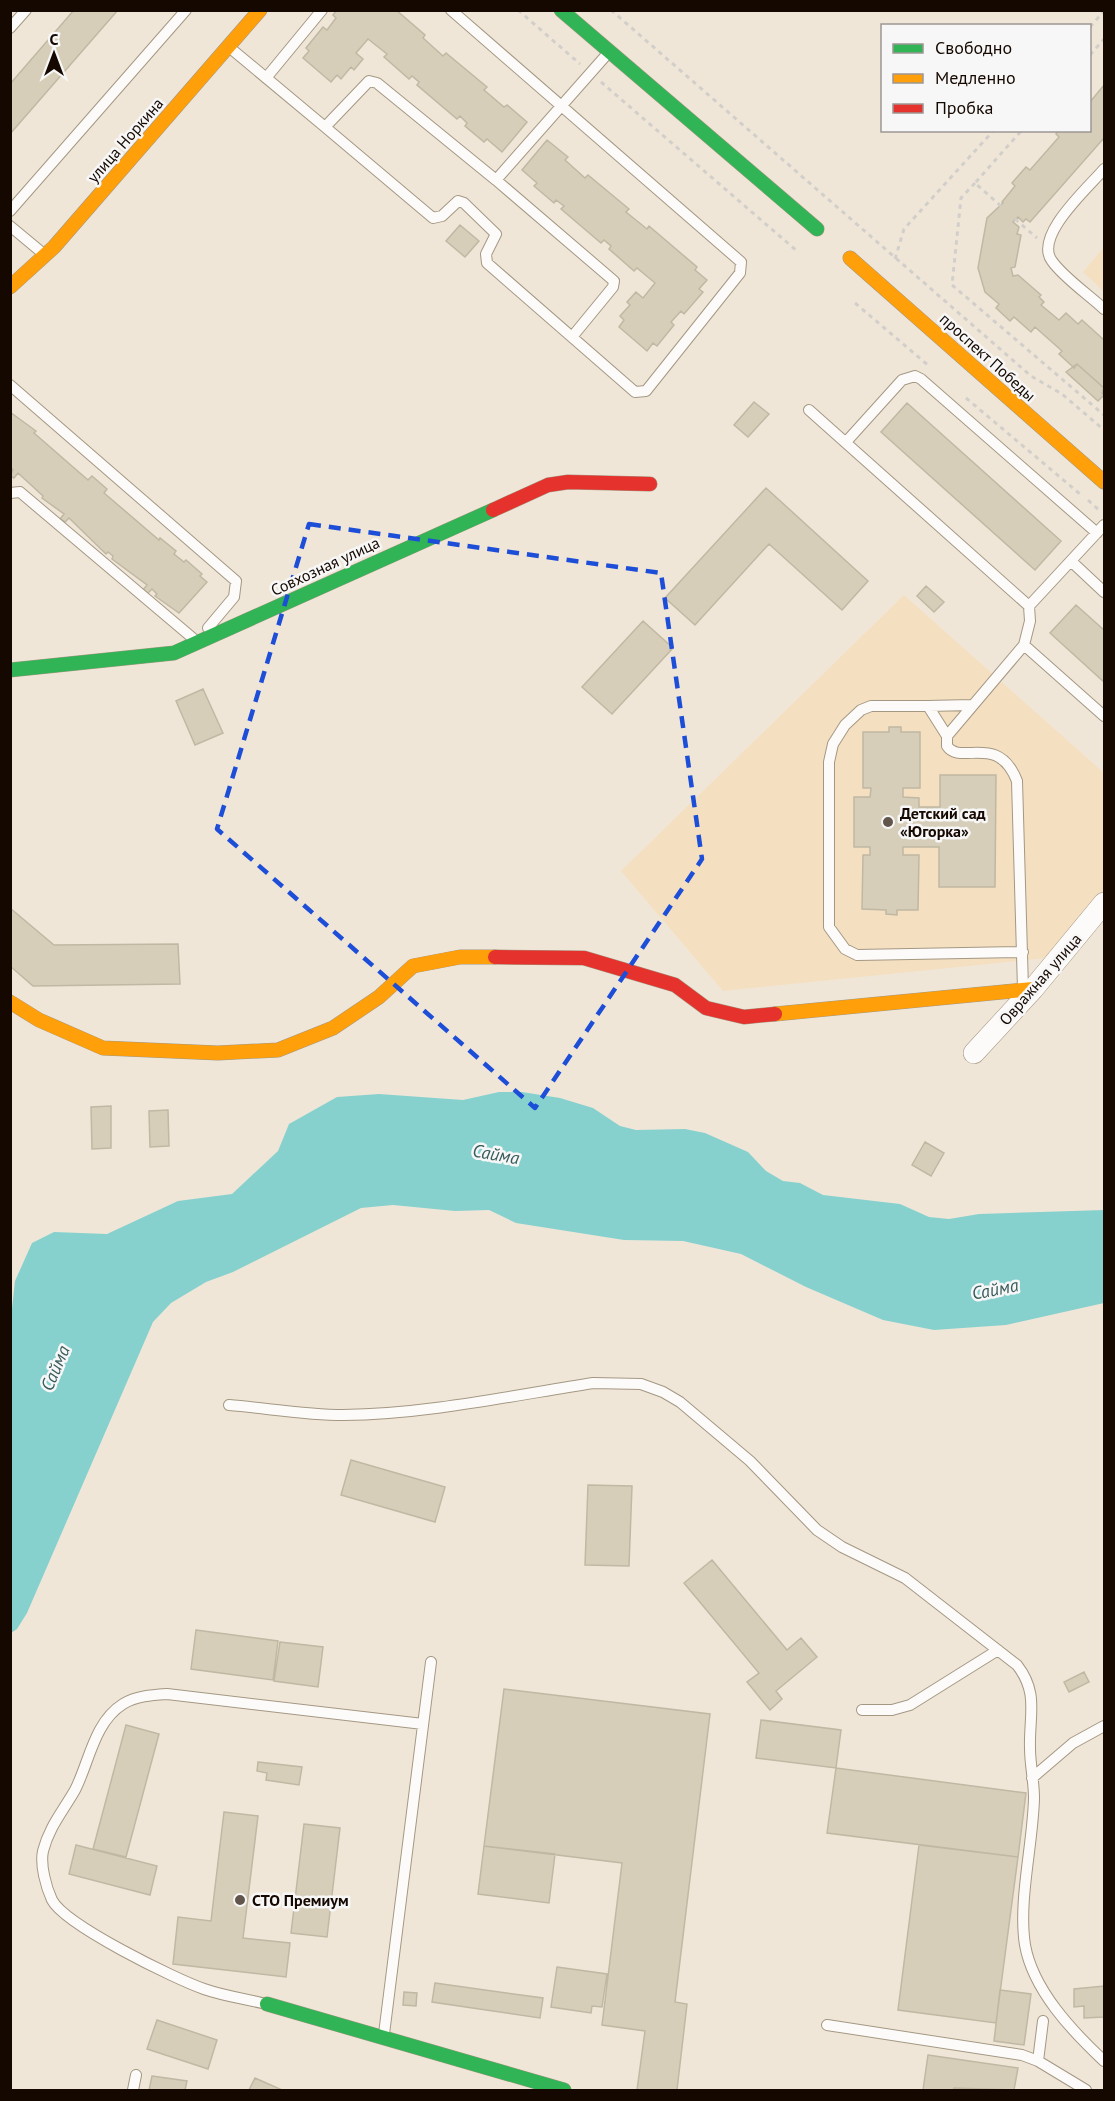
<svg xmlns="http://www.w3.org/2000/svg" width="1115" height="2101" font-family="'PT Sans',sans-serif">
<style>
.built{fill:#f5dfc1}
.water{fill:#86d1ce}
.building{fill:#d6ceb9;stroke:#c0b8a3;stroke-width:1.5}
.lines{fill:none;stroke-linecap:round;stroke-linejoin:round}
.lane-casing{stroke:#a49883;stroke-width:12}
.street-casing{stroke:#a49883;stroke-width:22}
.fast-casing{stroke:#a49883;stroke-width:15}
.slow-casing{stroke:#a49883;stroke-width:15}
.jam-casing{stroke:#a49883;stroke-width:15}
.path{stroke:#d2cfca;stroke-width:3;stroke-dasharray:4.5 4.5;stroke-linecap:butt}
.lane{stroke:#fdfbf9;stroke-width:10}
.street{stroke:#fdfbf9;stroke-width:21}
.fast{stroke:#30b455;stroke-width:14}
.slow{stroke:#ff9f0a;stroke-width:14}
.jam{stroke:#e5322d;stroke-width:14}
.marked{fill:none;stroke:#1d4ed8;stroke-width:4.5;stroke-dasharray:12 8;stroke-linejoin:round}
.poi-dot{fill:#62564c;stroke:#f7f7f7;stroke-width:2}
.labels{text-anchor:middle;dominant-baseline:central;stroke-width:5;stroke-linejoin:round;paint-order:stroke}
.street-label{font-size:16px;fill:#150800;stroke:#f7f7f7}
.poi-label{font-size:16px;font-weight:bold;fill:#150800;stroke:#f7f7f7;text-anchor:start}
.water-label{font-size:18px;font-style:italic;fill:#395b5b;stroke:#f7f7f7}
</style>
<rect width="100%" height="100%" fill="#f0e6d8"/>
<path class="built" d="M1104 247V292L1083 272Z
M904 595 1104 773V890L1047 958 723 991 621 871Z"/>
<path class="water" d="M499 1092H522L560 1098 593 1108 620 1126 636 1130 685 1129 705 1133 748 1152 766 1171 783 1181 800 1183 823 1195 900 1204 929 1217 949 1219 979 1214 1104 1210V1303L1006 1325 934 1330 883 1320 806 1287 741 1254 683 1241 624 1240 516 1223 489 1210 455 1211 393 1205 361 1208 233 1272 206 1282 171 1303 153 1322 27 1613 17 1629 11 1633V1318L15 1281 32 1243 54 1232 107 1234 178 1201 232 1194 278 1151 289 1124 337 1097 379 1094 463 1100Z"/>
<path class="building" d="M74 10H118L10 134V84Z
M337 10H396L425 35 423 38 443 56 446 53 487 87 484 90 504 107 507 105 527 122 502 152 487 139 484 142 465 126 467 123 460 116 457 119 417 85 419 82 412 76 409 79 384 57 387 54 368 39 356 53 363 59 354 70 351 67 341 79 337 75 331 82 303 58 309 51 306 48 323 27 327 30 336 18 333 15Z
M1104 85V138L1030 222 1026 219 1023 222 1018 217 1013 222 1019 227 1017 234 1021 235 1015 267 1011 268 1013 276 1018 275 1041 295 1039 297 1044 302 1041 305 1059 320 1066 313 1078 324 1082 320 1104 340V388L1077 364 1074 368 1072 366 1059 354 1062 351 1035 327 1031 332 1014 317 1010 321 996 308 999 304 985 292 978 268 987 218 1003 203 1002 202 1015 186 1012 183 1026 167 1030 170 1059 137 1056 134 1059 130H1090V102Z
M547 140 568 157 565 160 585 178 588 175 629 209 626 212 647 229 649 226 697 267 695 270 707 280 699 289 703 292 684 314 681 311 671 322 674 325 657 346 653 343 647 351 619 327 624 320 620 316 630 305 627 302 636 292 643 298 655 283 637 268 634 271 609 249 611 246 604 240 601 243 561 209 564 206 556 200 554 203 534 186 537 183 522 170Z
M460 225 479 241 465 257 446 241Z
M1077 364 1104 388 1102 393 1104 395 1098 401 1066 372Z
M754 402 769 414 748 437 734 425Z
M907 403 1061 541 1035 570 881 432Z
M10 412 36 431 34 433 88 480 92 476 107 489 104 493 159 540 160 538 176 551 174 554 184 562 186 560 202 574 200 576 207 582 179 613 155 596 157 594 152 589 147 594 143 590 147 585 112 559 113 556 108 552 106 554 69 518 65 522 60 519 64 514 42 498 43 496 18 473 14 478 10 476 13 470 10 467Z
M766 488 868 581 842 610 769 544 695 625 665 598Z
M926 586 944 602 934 612 917 596Z
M1076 605 1104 630V682L1050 633Z
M643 621 673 648 612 714 582 687Z
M203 689 223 733 195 745 176 701Z
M889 727H901V732H920V788H903V797L919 798V807H940V775H996L995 887H939V847H903V855H919L918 910H897V915L886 914V910L862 909 863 855H870V847H854V797H870L871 788H863V732H889Z
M10 908 54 945 178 944 180 984 33 986 10 966Z
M111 1106V1148L92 1149 91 1107Z
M168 1110 169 1146 150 1147 149 1111Z
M925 1142 944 1153 931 1176 912 1165Z
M351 1460 445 1487 435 1522 341 1495Z
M588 1485 632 1486 629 1566 585 1565Z
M712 1560 787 1650 801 1638 817 1657 776 1691 782 1699 770 1710 747 1682 759 1673 684 1583Z
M196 1630 278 1641 273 1680 191 1669Z
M280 1642 323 1647 318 1687 274 1681Z
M1084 1672 1089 1682 1069 1692 1064 1682Z
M504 1689 710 1714 675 2002 687 2004 677 2090H637L645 2031 602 2025 622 1863 484 1846Z
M761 1720 841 1730 836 1768 756 1758Z
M126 1725 159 1734 126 1857 93 1849Z
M258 1762 302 1767 299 1785 266 1780 267 1773 257 1771Z
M836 1768 1026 1793 1018 1857 827 1833Z
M224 1812 258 1816 243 1938 290 1943 286 1977 173 1964 178 1917 211 1921Z
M304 1824 340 1828 327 1937 291 1933Z
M76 1845 157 1866 150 1895 69 1874Z
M919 1845 1018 1857 996 2023 898 2010Z
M484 1846 555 1854 549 1903 478 1894Z
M557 1967 607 1974 602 2007 592 2006 591 2013 551 2007Z
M435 1983 543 1998 540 2018 432 2002Z
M1104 1986V2017L1084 2018V2006L1074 2007V1989Z
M1000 1990 1031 1994 1024 2045 994 2041Z
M404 1992 417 1993 416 2006 403 2005Z
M157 2020 217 2040 208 2069 147 2049Z
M928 2055 1018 2068 1014 2090 954 2088 953 2090H923Z
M152 2076 187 2081 185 2090H149Z
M255 2078 282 2090H249Z"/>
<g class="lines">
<g class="lane-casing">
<path id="lane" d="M10 28 26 10
M229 47 325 127 369 81 377 83 496 180 609 52
M266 78 322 10
M325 127 433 218 442 216 458 201 464 203 496 234 486 254 487 263 635 392 646 391 740 273 741 262 451 10
M1104 169C1089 187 1033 236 1052 261 1063 277 1089 295 1104 309
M496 180 614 281 613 287 572 337
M10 211 186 10
M10 226 45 255
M10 385 236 581 234 597 208 628
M809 410 1029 606
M846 442 902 380 915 376 921 379 1097 533
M10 493 20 492 195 640
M1104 525 1029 606 1030 621 1024 645 1104 716
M1072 562 1104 592
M928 706 971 705
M947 736 928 706H871L861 710 845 725 833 744 829 762V927L845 949 857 955 1023 952
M1023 989 1017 781C998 732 960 766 947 746V736L1024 645
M229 1405C266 1408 305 1415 343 1415 426 1414 510 1396 593 1383L641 1384 663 1392 680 1402 750 1461 817 1530 842 1547 905 1578 1017 1665C1039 1693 1029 1715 1030 1748 1030 1765 1034 1781 1034 1798 1033 1844 1018 1901 1025 1945 1033 1990 1072 2031 1104 2061
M862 1710H892L910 1705 998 1650
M1032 1778 1073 1743 1104 1726
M266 2004C246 1999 224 1996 204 1989 175 1979 65 1925 52 1900 46 1887 40 1865 43 1851 49 1827 63 1811 75 1790 89 1763 94 1722 123 1704 136 1696 152 1695 167 1694L423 1724
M827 2025 1022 2055 1038 2061 1086 2090
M384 2034 431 1662
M1038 2061 1043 2021
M133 2090 136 2075"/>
</g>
<g class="street-casing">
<path id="street" d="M974 1053 1033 989 1104 903"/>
</g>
<g class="fast-casing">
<path id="fast" d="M561 10 817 229
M10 670 174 653 493 510
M267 2004 564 2090"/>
</g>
<g class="slow-casing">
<path id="slow" d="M850 258 1104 482
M10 287 54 247 260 10
M10 1002 39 1020 103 1048 218 1053 278 1050 333 1028 379 997 413 966 460 957H495
M775 1014 1033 989"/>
</g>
<g class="jam-casing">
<path id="jam" d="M493 510 548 485 568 482 650 484
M495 957 584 958 675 985 706 1008 744 1017 775 1014"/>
</g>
<path class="path" d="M518 10 580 64
M611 10 1031 376 1062 394 1104 430
M1090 27 1104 11
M1090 55 1104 39
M601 82 797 251
M975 183 961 198 952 285 1104 415
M1001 206 975 183 1022 130
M1015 219 1037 238
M895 259 904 229 994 130
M855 303 929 366
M966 398 1080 494
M1088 500 1101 512"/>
<use href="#lane" class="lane"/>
<use href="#street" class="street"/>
<use href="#fast" class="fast"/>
<use href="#slow" class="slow"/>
<use href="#jam" class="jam"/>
</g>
<path class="marked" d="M309 524 661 573 702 859 535 1108 217 829Z"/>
<g class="poi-dot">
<circle cx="888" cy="822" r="6"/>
<circle cx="240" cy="1900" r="6"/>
</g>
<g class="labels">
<g class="street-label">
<text transform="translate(125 140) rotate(-49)">улица Норкина</text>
<text transform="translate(988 357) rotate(42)">проспект Победы</text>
<text transform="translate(325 566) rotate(-25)">Совхозная улица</text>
<text transform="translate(1040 979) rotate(-49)">Овражная улица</text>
</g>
<g class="poi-label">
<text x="900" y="813">Детский сад<tspan x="900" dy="18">«Югорка»</tspan></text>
<text x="252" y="1900">СТО Премиум</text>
</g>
<g class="water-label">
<text transform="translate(496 1154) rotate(10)">Сайма</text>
<text transform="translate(995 1289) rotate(-11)">Сайма</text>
<text transform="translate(55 1368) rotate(-67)">Сайма</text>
</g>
</g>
<rect width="1115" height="2101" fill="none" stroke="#150800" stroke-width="24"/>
<rect x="881" y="24" width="210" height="108" fill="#f7f7f7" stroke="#9d9794" stroke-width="1.5"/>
<rect x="893" y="44" width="30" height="9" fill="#30b455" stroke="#9d9794" stroke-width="1.5"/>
<text x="935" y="54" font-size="18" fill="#150800">Свободно</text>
<rect x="893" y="74" width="30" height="9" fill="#ff9f0a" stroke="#9d9794" stroke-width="1.5"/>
<text x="935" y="84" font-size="18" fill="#150800">Медленно</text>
<rect x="893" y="104" width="30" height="9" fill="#e5322d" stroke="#9d9794" stroke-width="1.5"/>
<text x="935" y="114" font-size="18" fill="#150800">Пробка</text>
<g transform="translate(54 54)" stroke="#f7f7f7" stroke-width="4.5" paint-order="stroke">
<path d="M0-4.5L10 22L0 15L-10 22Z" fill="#150800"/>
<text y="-9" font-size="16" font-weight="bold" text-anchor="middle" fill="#150800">С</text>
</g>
</svg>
